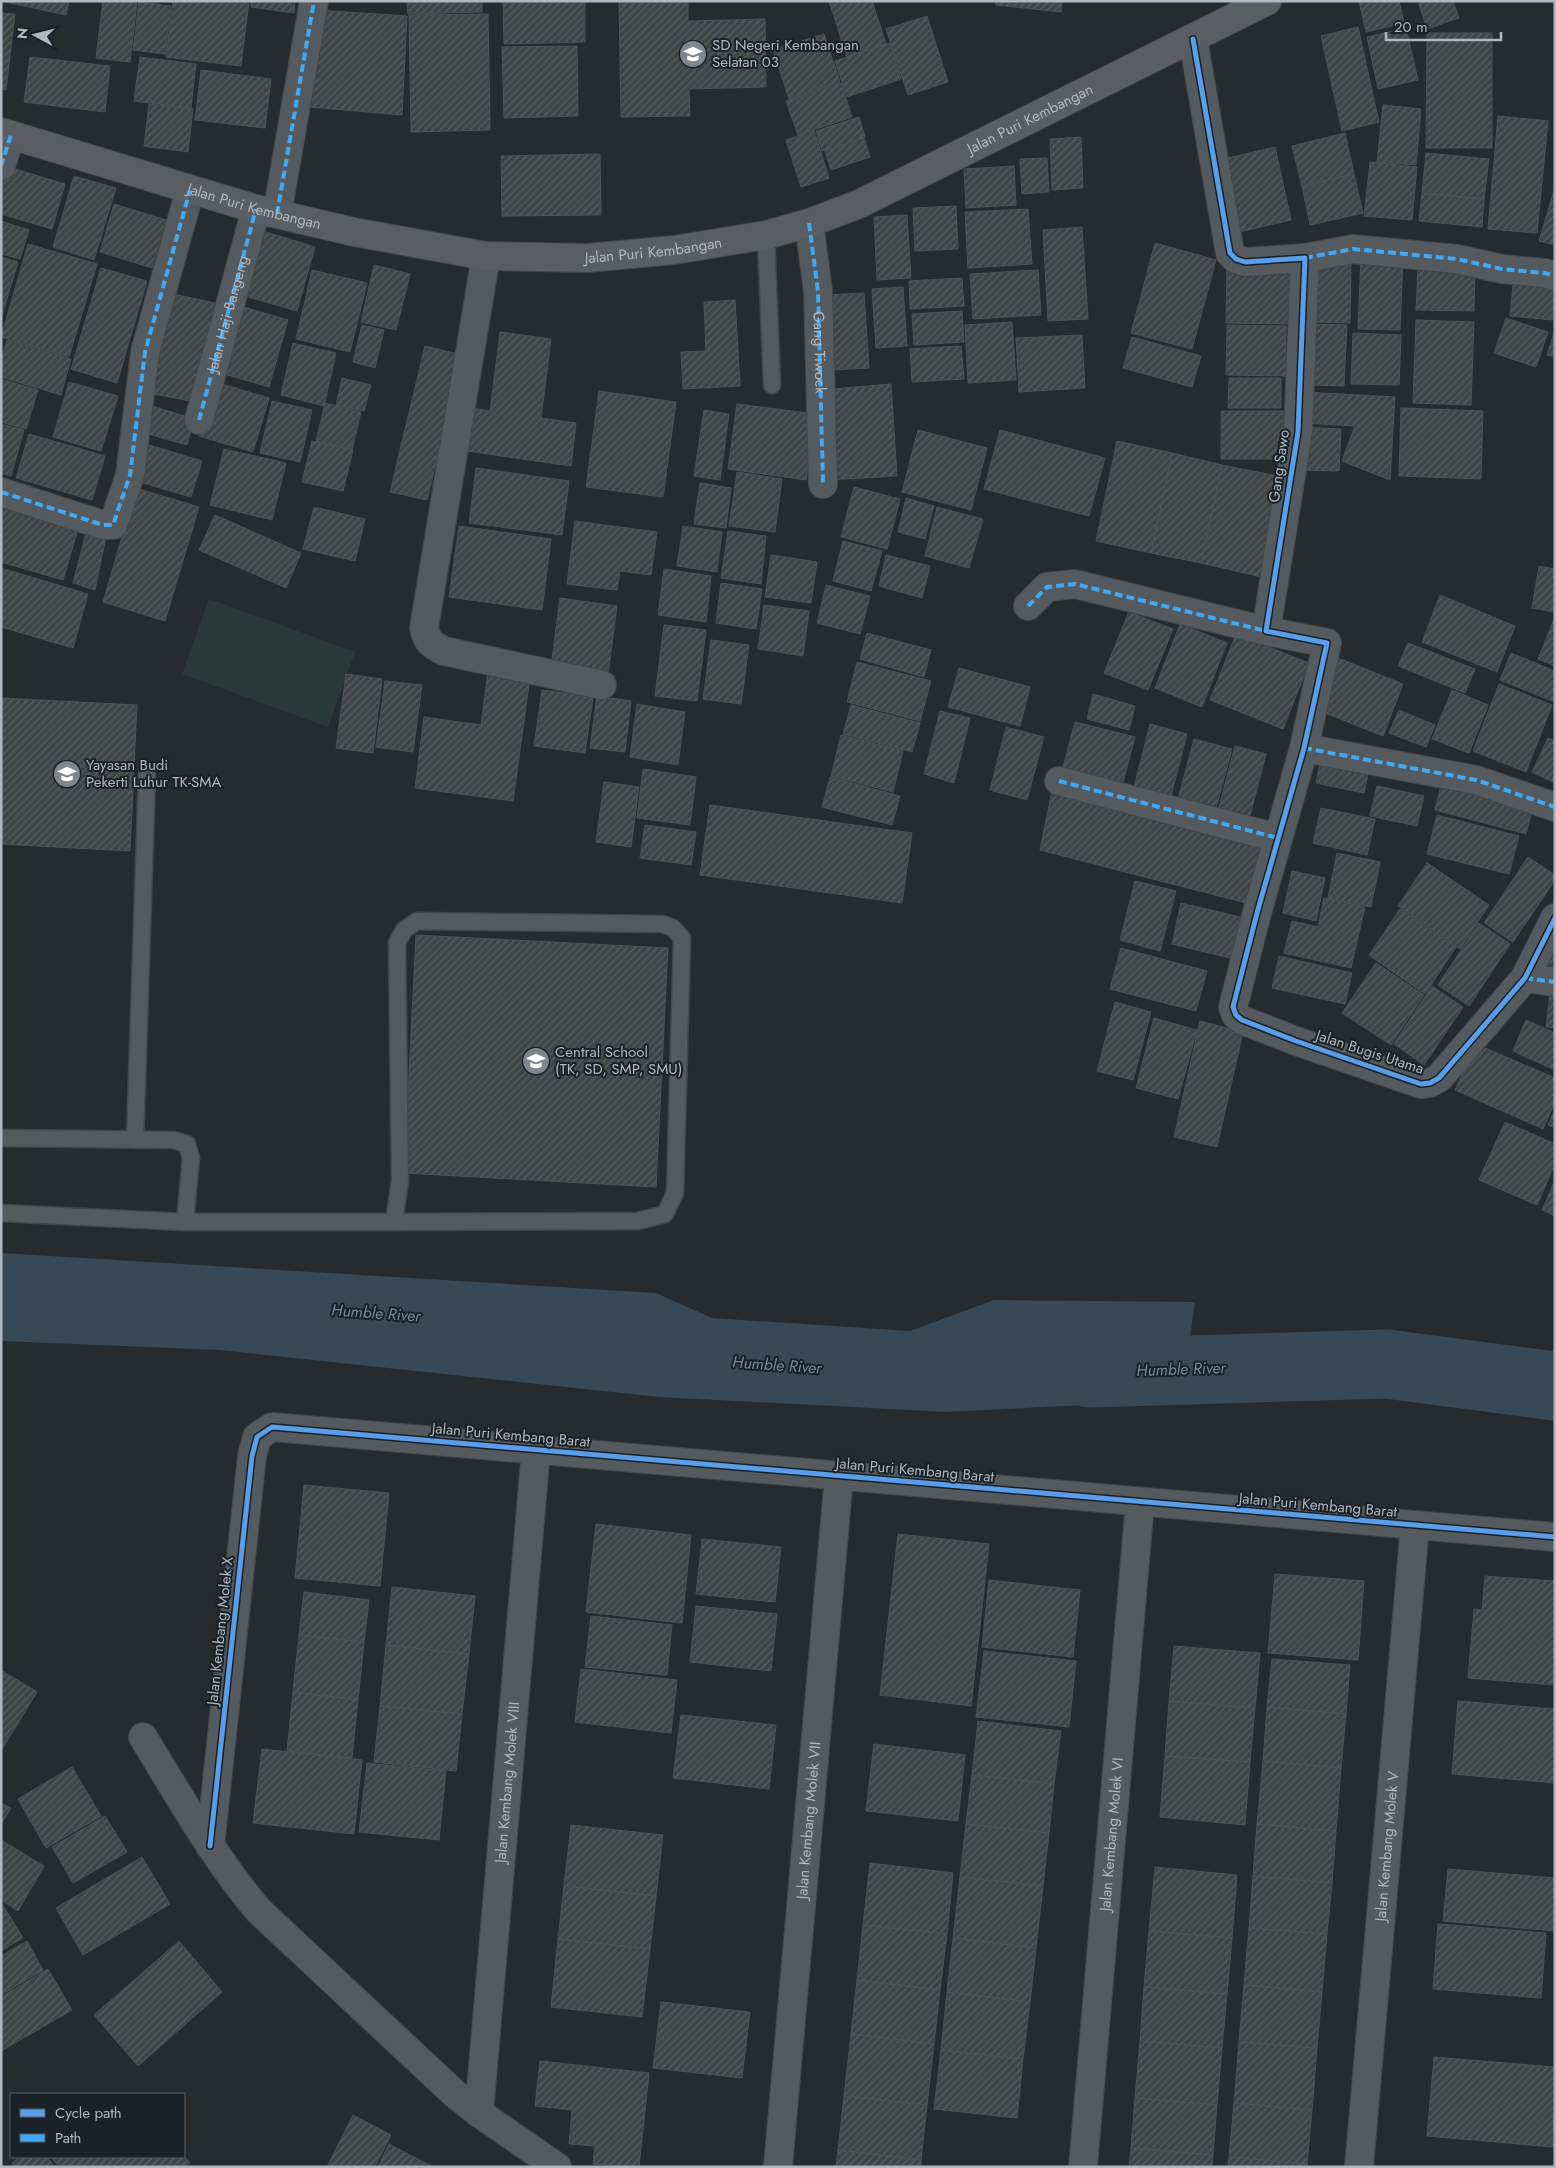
<svg xmlns="http://www.w3.org/2000/svg" width="1556" height="2168" font-family="Jost,sans-serif">
<style>
.grass{fill:#293938}
.water{fill:#374857}
.lines{fill:none;stroke-linecap:round;stroke-linejoin:round}
.river{stroke:#374857;stroke-width:69}
.building{fill:url(#building-hatch);stroke:#4d5257}
.service-casing{stroke:#43474a;stroke-width:19}
.minor-casing{stroke:#43474a;stroke-width:30}
.secondary-casing{stroke:#43474a;stroke-width:30}
.service{stroke:#555a5e;stroke-width:16}
.minor{stroke:#555a5e;stroke-width:28}
.secondary{stroke:#5a5d62;stroke-width:28}
.quiet{stroke:#3fa9f5;stroke-width:4;stroke-dasharray:8 4;stroke-linecap:butt}
.cycleway-casing{stroke:#1a2229;stroke-width:8}
.cycleway{stroke:#5a9eea;stroke-width:5}
.labels{text-anchor:middle;dominant-baseline:central;stroke-width:4;stroke-linejoin:round;paint-order:stroke}
.poi-label{font-size:15px;fill:#afb8c1;stroke:#1a2229;text-anchor:start}
.street-label{font-size:15px;fill:#afb8c1;stroke:#1a2229}
.water-label{font-size:16px;font-style:italic;fill:#728ca1;stroke:#1a2229}
</style>
<defs>
<pattern id="building-hatch" width="6" height="6" patternUnits="userSpaceOnUse" patternTransform="scale(1.25)"><rect width="6" height="6" fill="#3f4447"/><path d="M-1 1l2-2M0 6l6-6M5 7l2-2" fill="none" stroke="#585d60"/></pattern>
</defs>
<rect width="100%" height="100%" fill="#262b2f"/>
<path class="grass" d="M209 599 355 652 328 727 182 674Z"/>
<path class="water" d="M1 1253 656 1293 712 1318 910 1331 994 1300 1195 1302 1181 1400 947 1412 659 1397 220 1350 1 1341Z"/>
<g class="lines">
<path class="river" d="M1090 1373 1387 1364 1555 1386"/>
</g>
<path class="building" d="M1 1H69L66 15Z
M103 1 137 3 130 62 96 58Z
M173 1H249L241 66 166 57Z
M251 1H295L294 13 251 7Z
M407 1H482V12L408 14Z
M503 1H585V42L504 44Z
M619 1H688V21L765 19 766 87 689 89 690 116 621 117Z
M829 1H872L886 44 847 57Z
M996 1H1062L1061 12 996 5Z
M1359 1H1399L1404 23 1366 32Z
M1418 1H1453L1459 18 1427 29Z
M139 2 171 6 165 54 133 50Z
M317 10 407 16 402 115 309 107Z
M1 13 15 14 6 90 1 89Z
M488 14 490 130 411 132 409 15Z
M927 16 948 82 908 95 886 29Z
M1358 27 1379 122 1342 131 1321 36Z
M1406 28 1418 80 1378 89 1367 37Z
M1427 33H1492V148H1426Z
M824 34 840 82 789 99 773 50Z
M890 43 901 79 847 97 835 61Z
M577 46 578 116 504 118 502 47Z
M30 57 110 66 105 112 24 102Z
M140 57 196 64 191 108 134 101Z
M201 70 271 79 265 128 195 120Z
M841 83 852 117 798 135 786 101Z
M149 104 193 109 188 152 144 146Z
M1383 105 1421 109 1416 165 1377 162Z
M1498 116 1548 121 1537 233 1488 229Z
M859 117 865 137 822 151 816 131Z
M814 130 829 178 801 187 786 140Z
M1345 133 1354 174 1302 186 1292 146Z
M1081 137 1083 188 1052 190 1050 139Z
M864 138 870 157 831 170 825 151Z
M1275 147 1291 220 1235 233 1219 160Z
M1426 153 1489 159 1484 199 1422 193Z
M600 154 601 215 502 216 501 156Z
M1047 158 1049 192 1022 194 1020 159Z
M1370 162 1417 167 1412 220 1364 216Z
M5 166 65 184 52 229 1 214V178Z
M1014 166 1016 205 966 208 964 169Z
M1354 174 1363 213 1310 225 1302 186Z
M74 176 116 188 94 260 53 247Z
M1555 187V245L1539 241Z
M1422 193 1484 199 1482 227 1419 221Z
M114 204 166 220 152 268 100 252Z
M956 206 958 249 915 251 913 208Z
M1028 209 1032 264 968 268 965 212Z
M907 215 911 278 877 280 874 217Z
M1 221 29 230 20 259 1 254Z
M1082 227 1088 319 1048 321 1043 230Z
M253 228 315 247 297 311 234 293Z
M1155 243 1216 260 1192 349 1131 333Z
M28 244 97 264 69 357 1 337Z
M1 257 18 262 1 319Z
M1361 257 1403 258 1400 330 1358 329Z
M1312 261 1351 262 1350 323 1310 322Z
M1227 263H1291L1290 324 1226 323Z
M374 265 410 274 396 330 361 322Z
M101 268 147 281 117 383 71 369Z
M1418 269 1475 271 1474 311 1416 310Z
M312 270 367 283 350 352 296 339Z
M1038 270 1041 315 973 319 970 274Z
M1514 275 1555 280 1553 320 1510 316Z
M962 278 964 306 910 309 909 281Z
M903 287 907 346 876 348 872 289Z
M164 292 224 305 201 403 143 392Z
M864 293 869 368 830 370 825 295Z
M735 300 740 386 683 389 681 352 706 351 704 302Z
M233 304 288 320 269 387 214 371Z
M962 311 964 342 914 345 912 314Z
M1506 318 1548 332 1536 367 1494 353Z
M1416 320 1474 322 1471 405 1413 403Z
M1012 322 1016 380 968 383 965 325Z
M1309 324 1347 325 1344 386 1307 385Z
M362 325 384 330 375 368 353 362Z
M1227 325 1286 326V376L1226 375Z
M1555 330V357L1547 355Z
M500 332 551 339 541 418 576 423 571 466 460 450 466 407 490 411Z
M1353 333 1401 335 1399 385 1351 384Z
M1082 335 1085 388 1019 392 1016 338Z
M1132 337 1201 356 1192 387 1123 368Z
M7 340 71 359 61 395 1 377V361Z
M293 343 336 353 324 406 281 395Z
M425 346 462 355 427 500 390 492Z
M961 346 964 379 912 382 910 349Z
M342 378 371 385 364 411 336 405Z
M1229 378H1281V408H1228Z
M1 379 38 390 26 429 1 422Z
M69 382 118 396 101 451 53 437Z
M215 382 269 398 253 452 199 436Z
M891 384 897 476 828 480 833 389Z
M599 391 676 402 663 497 586 487Z
M1304 392 1395 397 1390 480 1342 461 1355 426 1302 423Z
M272 401 312 410 300 462 260 453Z
M325 403 361 412 352 450 316 441Z
M737 404 815 414 806 480 728 469Z
M149 405 194 419 187 445 141 432Z
M1401 408 1483 411 1481 479 1399 476Z
M704 410 729 414 720 480 694 476Z
M1221 411H1283V459H1221Z
M1 424 24 430 11 476 1 473Z
M1299 427 1341 429 1339 471 1297 470Z
M918 430 987 448 971 510 902 492Z
M1000 430 1105 458 1089 516 984 489Z
M29 434 105 456 92 500 16 478Z
M312 441 353 450 343 491 302 482Z
M1117 441 1172 453 1151 553 1096 541Z
M146 444 202 461 191 497 136 481Z
M224 449 286 463 272 520 210 505Z
M1172 453 1222 465 1201 563 1151 553Z
M1222 465 1283 477 1262 577 1201 563Z
M476 468 569 481 562 535 469 523Z
M737 472 782 479 775 532 729 526Z
M700 483 731 488 726 528 694 524Z
M854 487 900 499 887 549 841 537Z
M136 488 199 507 165 621 103 602Z
M906 498 934 506 925 539 898 532Z
M1 503 79 526 63 580 1 562Z
M314 507 365 519 355 561 303 549Z
M937 507 983 519 969 568 925 556Z
M215 515 301 553 286 588 199 550Z
M575 521 657 532 651 575 620 571 617 590 567 584Z
M459 526 551 539 542 610 449 597Z
M683 526 722 532 717 572 677 566Z
M87 529 107 532 95 590 73 583Z
M728 531 766 536 761 584 721 578Z
M843 541 882 551 871 591 833 581Z
M771 555 817 562 811 603 765 597Z
M886 555 930 566 922 598 879 586Z
M1539 566 1555 569V612L1532 608Z
M1 568 88 594 73 648 1 627Z
M664 569 711 576 706 622 658 615Z
M721 583 762 589 756 629 716 623Z
M826 585 870 596 860 634 817 623Z
M1440 595 1515 626 1497 672 1422 642Z
M560 598 617 606 608 675 551 667Z
M764 605 809 611 803 656 758 649Z
M1129 612 1173 629 1148 690 1104 673Z
M1555 617V666L1538 659Z
M1180 624 1227 643 1202 707 1155 688Z
M664 625 706 630 697 701 655 696Z
M867 633 931 650 924 677 860 659Z
M1236 634 1309 663 1283 729 1210 700Z
M711 640 749 645 741 704 703 699Z
M1408 643 1475 669 1465 693 1398 666Z
M1511 653 1555 671V702L1500 680Z
M1338 658 1403 684 1383 736 1318 710Z
M857 662 931 681 920 721 847 702Z
M959 668 1030 687 1020 726 948 707Z
M488 672 530 678 513 801 415 788 424 717 481 725Z
M346 674 382 679 373 753 336 748Z
M385 681 422 685 413 752 376 747Z
M1499 684 1552 705 1526 772 1473 751Z
M542 690 593 697 585 753 534 746Z
M1452 690 1488 705 1469 753 1432 739Z
M1093 694 1135 706 1129 730 1087 719Z
M597 696 631 701 625 752 590 748Z
M1 698 137 705 130 851 1 844Z
M637 704 685 712 678 765 630 757Z
M851 705 920 723 912 752 843 734Z
M1399 710 1435 725 1426 747 1389 733Z
M940 711 970 718 954 783 924 774Z
M1075 722 1135 737 1123 782 1063 767Z
M1150 724 1187 734 1171 796 1134 787Z
M1006 727 1044 737 1027 800 990 790Z
M841 735 903 751 893 792 831 776Z
M1548 738 1555 741V783L1532 772Z
M1194 739 1232 749 1216 808 1178 799Z
M1235 746 1266 754 1250 816 1219 807Z
M1322 755 1370 765 1364 793 1316 783Z
M643 769 696 777 690 825 637 818Z
M830 777 900 796 892 825 822 807Z
M1443 778 1534 802 1526 834 1435 810Z
M604 782 639 787 631 847 596 842Z
M1053 786 1264 850 1250 904 1040 850Z
M1377 786 1424 796 1417 826 1370 816Z
M710 805 912 833 902 903 700 875Z
M1321 808 1375 819 1367 855 1313 843Z
M1437 815 1519 836 1509 874 1427 854Z
M645 825 696 832 691 865 640 858Z
M1337 853 1380 862 1371 907 1328 898Z
M1528 857 1555 875V880L1513 942 1484 923Z
M1427 863 1489 905 1460 949 1398 906Z
M1292 871 1325 878 1316 921 1283 913Z
M1135 881 1176 891 1160 951 1120 940Z
M1324 898 1365 907 1351 968 1284 953 1292 921 1318 927Z
M1181 903 1240 917 1230 958 1172 944Z
M1400 909 1456 947 1425 994 1369 955Z
M1479 923 1510 944 1469 1006 1438 985Z
M1552 930H1555V971L1547 970Z
M416 935 668 948 656 1187 404 1173Z
M1121 948 1207 971 1196 1011 1110 989Z
M1279 956 1352 973 1345 1004 1272 988Z
M1376 963 1424 995 1391 1045 1342 1013Z
M1432 986 1463 1007 1424 1065 1394 1044Z
M1551 986 1555 987V1028L1546 1027Z
M1115 1002 1151 1012 1133 1080 1097 1071Z
M1154 1018 1197 1030 1178 1099 1136 1088Z
M1526 1020 1555 1033V1070L1513 1051Z
M1200 1021 1243 1032 1217 1147 1174 1137Z
M1476 1044 1555 1078V1102L1543 1129 1455 1090Z
M1555 1109V1128L1548 1125Z
M1505 1122 1555 1144V1164L1537 1205 1479 1180Z
M1555 1180V1216L1542 1210Z
M304 1485 389 1493 380 1586 295 1578Z
M596 1524 691 1535 682 1623 586 1612Z
M898 1534 989 1544 971 1706 880 1695Z
M702 1539 781 1547 775 1602 696 1594Z
M1275 1574 1364 1581 1358 1660 1268 1653Z
M1485 1576 1555 1581V1685L1468 1678 1474 1609 1482 1610Z
M989 1580 1080 1590 1073 1657 982 1647Z
M392 1587 475 1596 469 1654 386 1645Z
M304 1592 369 1600 364 1642 299 1635Z
M696 1606 777 1614 771 1671 690 1662Z
M591 1616 672 1625 667 1675 585 1667Z
M299 1635 364 1642 358 1700 293 1692Z
M386 1645 469 1654 462 1714 380 1706Z
M1174 1646 1260 1653 1255 1708 1169 1701Z
M984 1651 1076 1661 1069 1727 976 1717Z
M1272 1659 1350 1665 1346 1714 1267 1707Z
M581 1669 677 1680 671 1733 575 1722Z
M1 1670 37 1692 1 1751Z
M293 1692 358 1700 352 1758 287 1751Z
M1169 1701 1255 1708 1250 1762 1165 1756Z
M1458 1701 1555 1709V1783L1452 1774Z
M380 1706 462 1714 456 1771 374 1762Z
M1267 1707 1346 1714 1341 1768 1263 1761Z
M681 1715 776 1725 769 1789 673 1778Z
M978 1721 1061 1731 1054 1784 972 1775Z
M874 1744 965 1755 958 1821 866 1811Z
M262 1749 362 1760 354 1834 253 1823Z
M1165 1756 1250 1762 1245 1825 1160 1817Z
M1263 1761 1341 1768 1336 1831 1257 1824Z
M367 1763 446 1771 439 1840 359 1832Z
M72 1767 101 1816 46 1848 18 1799Z
M972 1775 1054 1784 1049 1833 966 1824Z
M1 1803 11 1808 1 1824Z
M105 1816 127 1852 73 1883 52 1847Z
M966 1824 1049 1833 1043 1886 960 1877Z
M1257 1824 1336 1831 1332 1883 1253 1876Z
M571 1825 663 1835 656 1896 564 1886Z
M1 1840 44 1866 18 1911 1 1900Z
M142 1857 170 1904 83 1955 56 1908Z
M870 1863 953 1873 947 1934 863 1925Z
M1155 1867 1237 1875 1232 1938 1149 1931Z
M1448 1869 1555 1878V1931L1443 1921Z
M1253 1876 1332 1883 1327 1934 1249 1928Z
M960 1877 1043 1886 1036 1948 953 1938Z
M564 1886 656 1896 650 1949 558 1939Z
M1 1902 23 1938 1 1951Z
M1438 1924 1546 1933 1541 1998 1433 1989Z
M863 1925 947 1934 940 1990 857 1980Z
M1249 1928 1327 1934 1322 1992 1244 1985Z
M1149 1931 1232 1938 1227 1994 1144 1987Z
M953 1938 1036 1948 1030 2002 947 1992Z
M558 1939 650 1949 642 2017 551 2007Z
M27 1941 43 1970 1 1995V1956Z
M179 1941 222 1992 138 2066 94 2015Z
M48 1969 72 2010 1 2051V1997Z
M857 1980 940 1990 934 2044 851 2034Z
M1244 1985 1322 1992 1317 2048 1239 2042Z
M1144 1987 1227 1994 1222 2048 1140 2041Z
M947 1992 1030 2002 1023 2059 941 2050Z
M661 2002 750 2012 742 2078 653 2068Z
M851 2034 934 2044 927 2105 844 2096Z
M1140 2041 1222 2048 1217 2105 1135 2098Z
M1239 2042 1317 2048 1312 2110 1234 2103Z
M941 2050 1023 2059 1017 2118 934 2109Z
M1434 2057 1555 2067 1553 2147 1427 2136Z
M540 2061 649 2073 639 2167 593 2164 595 2146 569 2144 572 2110 535 2106Z
M844 2096 927 2105 921 2160 838 2150Z
M1135 2098 1217 2105 1213 2155 1131 2148Z
M1234 2103 1312 2110 1307 2164 1229 2157Z
M353 2115 391 2135 375 2167H327Z
M389 2144 431 2166V2167H378Z
M1131 2148 1213 2155 1212 2167H1129Z
M838 2150 921 2160V2167H836Z
M184 2156 190 2163 185 2167H59L51 2157H114L116 2159 119 2157Z
M20 2157H47L55 2167H15L12 2163Z
M1229 2157 1307 2164V2167H1228Z"/>
<g class="lines">
<g class="service-casing">
<path id="service" d="M766 235 772 385
M1 1138 174 1140 187 1144 191 1158 185 1222
M135 1140 147 775
M1 1213 185 1222H394L400 1180 397 943 404 930 417 921 663 924 673 928 682 938 675 1193 665 1214 638 1221 394 1222"/>
</g>
<g class="minor-casing">
<g id="minor">
<path d="M1193 39 1230 253 1236 259 1245 262 1305 258 1298 432 1266 631 1327 643 1304 748 1257 913 1233 1007 1236 1015 1242 1020 1296 1041 1421 1084 1430 1083 1439 1078 1525 978 1555 918"/>
<path d="M1 166 11 135"/>
<path d="M277 214 314 1"/>
<path d="M809 223 818 291 823 484"/>
<path d="M486 256 424 628C427 642 432 645 444 651L602 685"/>
<path d="M1305 258 1353 249 1457 259 1502 269 1545 273 1555 276"/>
<path d="M199 420 256 209"/>
<path d="M1 492 103 525H113L130 475 145 352 190 190"/>
<path d="M1028 606 1047 587 1075 584 1266 631"/>
<path d="M1304 748 1476 780 1555 807"/>
<path d="M1059 781 1278 838"/>
<path d="M1525 978 1555 982"/>
<path d="M143 1737C180 1797 214 1858 259 1911L455 2094 479 2113 557 2167"/>
<path d="M210 1846 252 1456 257 1437 272 1427 1555 1537"/>
<path id="s1" d="M479 2113 536 1450"/>
<path id="s2" d="M778 2167 839 1476"/>
<path id="s3" d="M1083 2167 1140 1502"/>
<path id="s4" d="M1359 2167 1415 1525"/>
</g>
</g>
<g class="secondary-casing">
<g id="secondary">
<path id="s5" d="M1 132 256 209 354 232 486 256 588 258 674 250 766 235 809 223 859 204 1267 1"/>
</g>
</g>
<use href="#service" class="service"/>
<use href="#minor" class="minor"/>
<use href="#secondary" class="secondary"/>
<g class="quiet">
<path d="M1 166 11 135"/>
<path d="M277 214 314 1"/>
<path id="s6" d="M809 223 818 291 823 484"/>
<path d="M1305 258 1353 249 1457 259 1502 269 1545 273 1555 276"/>
<path id="s7" d="M199 420 256 209"/>
<path d="M1 492 103 525H113L130 475 145 352 190 190"/>
<path d="M1028 606 1047 587 1075 584 1266 631"/>
<path d="M1304 748 1476 780 1555 807"/>
<path d="M1059 781 1278 838"/>
<path d="M1525 978 1555 982"/>
</g>
<g class="cycleway-casing">
<path id="cycleway" d="M1193 39 1230 253 1236 259 1245 262 1305 258 1298 432 1266 631 1327 643 1304 748 1257 913 1233 1007 1236 1015 1242 1020 1296 1041 1421 1084 1430 1083 1439 1078 1525 978 1555 918
M210 1846 252 1456 257 1437 272 1427 1555 1537"/>
</g>
<use href="#cycleway" class="cycleway"/>
</g>
<defs>
<g id="school-disc" transform="scale(1.4375)"><circle r="9.5" fill="#7f878e" stroke="#1a2229"/><path d="M0-5L7-2L0 1L-7-2ZM-4 1L0 2.5L4 1V4Q0 6-4 4Z" fill="#fff"/></g>
</defs>
<g fill-rule="evenodd">
<use href="#school-disc" x="693" y="54"/>
<use href="#school-disc" x="67" y="774"/>
<use href="#school-disc" x="536" y="1061"/>
</g>
<g class="labels">
<g class="poi-label">
<text x="712" y="45">SD Negeri Kembangan<tspan x="712" dy="17">Selatan 03</tspan></text>
<text x="86" y="765">Yayasan Budi<tspan x="86" dy="17">Pekerti Luhur TK-SMA</tspan></text>
<text x="555" y="1052">Central School<tspan x="555" dy="17">(TK, SD, SMP, SMU)</tspan></text>
</g>
<g class="street-label">
<text stroke="none"><textPath href="#s5" startOffset="1072">Jalan Puri Kembangan</textPath></text>
<text stroke="none"><textPath href="#s5" startOffset="264">Jalan Puri Kembangan</textPath></text>
<text stroke="none"><textPath href="#s5" startOffset="669">Jalan Puri Kembangan</textPath></text>
<text stroke="none"><textPath href="#s7" startOffset="110">Jalan Haji Bangeng</textPath></text>
<text stroke="none"><textPath href="#s6" startOffset="130">Gang Tiwock</textPath></text>
<text transform="translate(1279 466) rotate(-82)">Gang Sawo</text>
<text transform="translate(1370 1052) rotate(18)">Jalan Bugis Utama</text>
<text transform="translate(511 1435) rotate(5)">Jalan Puri Kembang Barat</text>
<text transform="translate(915 1470) rotate(5)">Jalan Puri Kembang Barat</text>
<text transform="translate(1318 1505) rotate(5)">Jalan Puri Kembang Barat</text>
<text transform="translate(220 1631) rotate(-84)">Jalan Kembang Molek X</text>
<text stroke="none"><textPath href="#s1" startOffset="332">Jalan Kembang Molek VIII</textPath></text>
<text stroke="none"><textPath href="#s2" startOffset="348">Jalan Kembang Molek VII</textPath></text>
<text stroke="none"><textPath href="#s3" startOffset="334">Jalan Kembang Molek VI</textPath></text>
<text stroke="none"><textPath href="#s4" startOffset="322">Jalan Kembang Molek V</textPath></text>
</g>
<g class="water-label">
<text transform="translate(376 1313) rotate(4)">Humble River</text>
<text transform="translate(777 1365) rotate(4)">Humble River</text>
<text transform="translate(1181 1369) rotate(-2)">Humble River</text>
</g>
</g>
<rect width="1556" height="2168" fill="none" stroke="#afb8c1" stroke-width="5"/>
<rect x="10" y="2093" width="175" height="65" fill="#1a2229" stroke="#565e66"/>
<rect x="20" y="2109" width="25" height="8" fill="#5a9eea" stroke="#565e66"/>
<text x="55" y="2118" font-size="15" fill="#afb8c1">Cycle path</text>
<rect x="20" y="2134" width="25" height="8" fill="#3fa9f5" stroke="#565e66"/>
<text x="55" y="2143" font-size="15" fill="#afb8c1">Path</text>
<g transform="translate(35 35) rotate(277)" stroke="#1a2229" stroke-width="4" paint-order="stroke">
<path d="M0-4L9 19L0 12L-9 19Z" fill="#afb8c1"/>
<text y="-8" font-size="14" font-weight="bold" text-anchor="middle" fill="#afb8c1">N</text>
</g>
<path d="M1386 32v8h115v-8" fill="none" stroke="#afb8c1" stroke-width="2.5"/>
<text x="1394" y="32" font-size="15" fill="#afb8c1" stroke="#1a2229" stroke-width="4" paint-order="stroke">20 m</text>
</svg>
